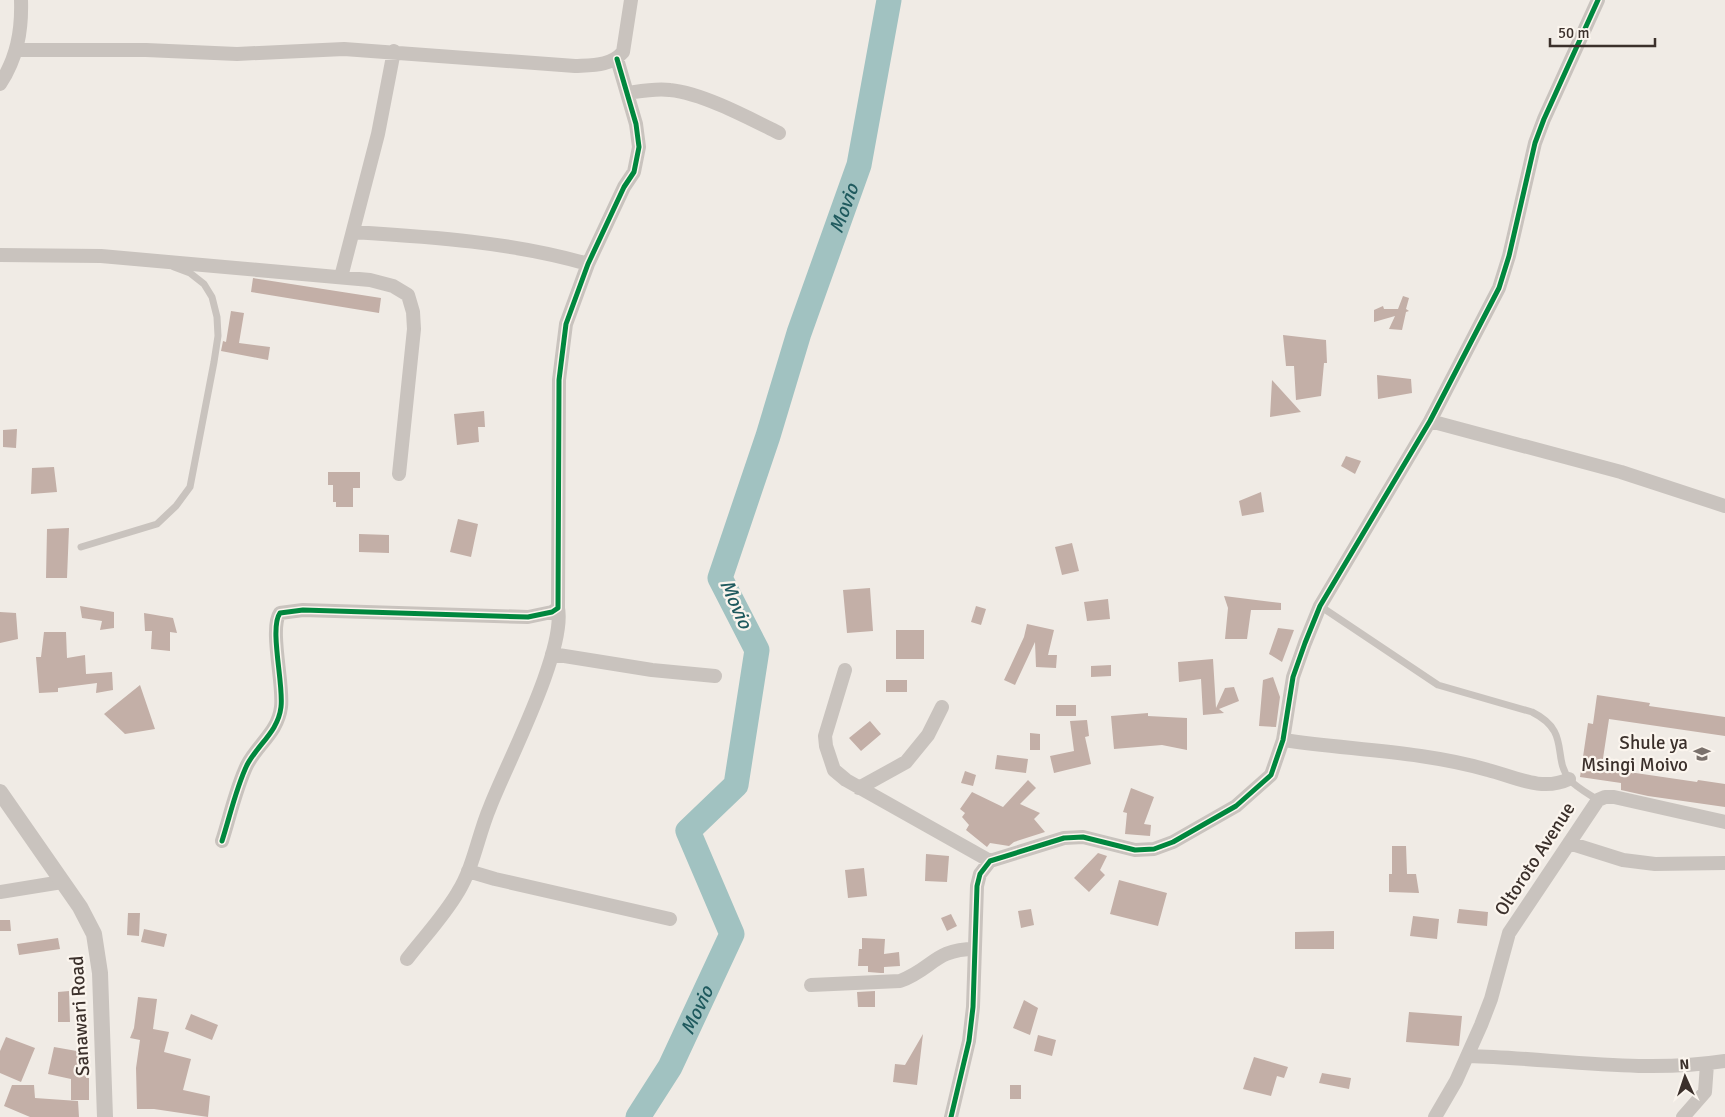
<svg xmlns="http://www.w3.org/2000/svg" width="1725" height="1117" font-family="Signika,sans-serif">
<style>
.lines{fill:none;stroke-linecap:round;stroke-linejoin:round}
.river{stroke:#a1c2c1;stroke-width:25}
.building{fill:#c3afa7}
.service{stroke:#c9c3be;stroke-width:7}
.minor{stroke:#c9c3be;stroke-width:14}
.tertiary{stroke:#c9c3be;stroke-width:16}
.cycleway-casing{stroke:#fbf5ee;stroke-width:8}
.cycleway{stroke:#00873e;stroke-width:5}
.labels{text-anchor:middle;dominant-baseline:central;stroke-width:4.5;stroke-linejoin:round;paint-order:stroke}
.poi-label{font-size:19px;fill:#3b302b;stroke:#fbf5ee;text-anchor:end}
.street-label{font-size:19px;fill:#3b302b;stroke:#fbf5ee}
.water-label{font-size:20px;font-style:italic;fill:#1f5a5e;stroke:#fbf5ee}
</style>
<rect width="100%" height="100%" fill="#f0ebe5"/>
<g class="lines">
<path class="river" id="s1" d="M638 1117 670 1067 732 934 688 831 736 785 757 650 720 578 768 436 799 333 859 165 889 0"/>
</g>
<path class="building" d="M253 278 381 298 379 313 251 292Z
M1403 296 1409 298 1406 309 1409 311 1406 312 1402 330 1389 329 1395 316 1374 322V310L1383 306 1384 309H1398Z
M231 311 244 313 239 343 270 347 268 360 221 351 223 341 226 342Z
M1283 335 1326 340 1327 363H1324L1321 396 1296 400 1294 366H1286Z
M1377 375 1411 379 1412 393 1378 399Z
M1272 380 1301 412 1270 417Z
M484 411 485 427H478L479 442 457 445 454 414Z
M17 429 16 448 3 447V430Z
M1346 456 1361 461 1355 474 1341 466Z
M54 467 57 492 31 494 32 468Z
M328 472H360V488H353V507H336V502H333V485H328Z
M1261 492 1264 512 1242 516 1239 501Z
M458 519 478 524 471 557 450 552Z
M69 528 67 578H46L47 529Z
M359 534 389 535V553L359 552Z
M1072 543 1079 571 1062 575 1055 547Z
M870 588 873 631 847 633 843 590Z
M1224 596 1281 603V610H1251L1247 639H1225L1228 608Z
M1108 599 1110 619 1087 621 1084 602Z
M80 606 114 612V628L100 630 102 621 82 618Z
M976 606 986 609 981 625 971 622Z
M0 612 16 613 18 639 0 643Z
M144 613 173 618 177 633 170 632V651L151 649 152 631H145Z
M1027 624 1054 630 1048 655H1057L1056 668 1036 667 1035 642 1015 685 1004 680 1024 637Z
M1278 628 1294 630 1282 662 1269 654Z
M896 630H924V659H896Z
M44 632H66L67 658 85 655 86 674 112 672 113 690 96 693 97 683 58 688V692L39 693 36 657H41Z
M1213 659 1216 708 1225 688 1234 687 1239 701 1219 709 1224 713 1203 715 1201 679 1179 682 1178 662Z
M1111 665V676L1091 677V666Z
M1273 677 1280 697 1276 727 1259 726 1263 680Z
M886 680H907V692H886Z
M140 685 155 729 125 734 104 714Z
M1597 695 1650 703 1649 706 1725 717V736L1609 719 1602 765 1616 767 1615 770 1697 782 1698 780 1725 784V807L1648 796 1621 790V783L1580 777 1588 723 1593 724Z
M1056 705H1076V716H1056Z
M1148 713V716L1187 718V750L1162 745 1114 749 1111 716Z
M1087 720 1089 736 1085 737 1091 764 1054 773 1050 756 1074 751 1070 721Z
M870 721 881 734 861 751 849 738Z
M1030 733 1040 734V750H1030Z
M997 755 1028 759 1026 773 995 769Z
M965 771 976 775 973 786 961 783Z
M1028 780 1036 788 1020 804 1040 813 1034 819 1045 832 1014 842 1009 846 990 843 987 847 966 830 969 825 962 817 965 813 960 809 972 792 1003 807Z
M1131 788 1154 797 1144 824 1151 825 1150 836 1125 834 1127 813 1123 812Z
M1392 846H1406L1407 874H1416L1419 893 1389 892V874H1392Z
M1098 853 1107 856 1100 870 1105 875 1089 892 1074 878Z
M926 854 949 856 947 882 925 881Z
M864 868 867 896 848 898 845 870Z
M1119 880 1167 893 1158 926 1110 914Z
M1031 909 1034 925 1021 928 1018 911Z
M1459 909 1488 912 1487 926 1457 923Z
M128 913H140L139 936 127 935Z
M951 914 957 926 947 931 941 918Z
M1413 916 1439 919 1437 939 1410 936Z
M0 920H10L11 931H0Z
M144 929 167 934 164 947 141 942Z
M1334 931V949H1295V932Z
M58 938 60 949 19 955 17 944Z
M862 938 885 939 884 954 899 952 900 966 884 967V973H881L868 972V966H858L859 949H862Z
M69 991 70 1022H58V992Z
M875 991V1007H858L857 992Z
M138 997 157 999 153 1029 169 1032 164 1052 191 1059 183 1090 210 1096 208 1117 154 1109H137L136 1068 140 1040 130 1038 134 1028Z
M1024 1000 1038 1008 1030 1035 1013 1028Z
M1409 1012 1462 1016 1459 1046 1406 1042Z
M191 1014 218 1025 212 1040 185 1029Z
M923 1034 917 1085 893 1082 895 1064 905 1065Z
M1038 1035 1056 1040 1052 1056 1034 1051Z
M6 1037 35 1048 21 1082 0 1073V1051Z
M54 1047 88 1053 86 1078H89V1100H71V1079L48 1074Z
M1254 1057 1288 1067 1284 1078 1277 1076 1271 1096 1243 1089Z
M1322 1073 1351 1078 1349 1089 1319 1083Z
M12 1085H34L35 1098 78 1101 79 1117H30L4 1106Z
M1010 1085H1021V1099H1010Z"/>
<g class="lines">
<path class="service" d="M81 547 157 524 176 506 190 487 214 362 218 336 217 317 212 297 204 284 190 273 174 267
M1320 606 1438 685 1532 712C1572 732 1551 757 1570 780 1577 788 1589 794 1598 800"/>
<path class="minor" d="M17 50H146L237 54 344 49 575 66C593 65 611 66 623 52L631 0
M0 84C17 58 22 31 21 0
M627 93C641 91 656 88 670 90 702 93 749 118 779 133
M353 232C433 237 511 242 588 264
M0 255 101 256 370 280 393 286 408 295 413 312 414 329 399 474
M341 277 378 134 394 51
M1430 421 1621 472 1725 506
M552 654 652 670 715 676
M845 670 825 736 826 746 834 770 846 780 990 861
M1283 740C1351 750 1422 751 1488 770 1515 777 1542 792 1569 779
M859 788 906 762 928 735 942 707
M222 841C230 816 236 788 247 765 258 744 278 732 281 707 284 685 269 628 280 613L303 610 528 617 552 612 558 608 559 380 566 324 588 264 624 187 634 172 639 147 636 124 617 59
M1569 843 1623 860 1655 864 1725 863
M468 871 495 879 670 919
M0 892 62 882
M407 959C424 937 444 916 458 892 474 866 478 835 490 807 507 763 566 651 558 608
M811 985 900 981C933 969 934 949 975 949
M1469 1056C1553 1058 1641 1074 1725 1061
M951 1117 969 1041 973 1007 977 886 980 874 990 861 1064 838 1083 837 1135 850 1154 849 1173 842 1236 806 1271 775 1283 740 1293 677 1305 643 1320 606 1430 421 1499 288 1509 256 1535 143 1544 119 1598 0
M1435 1117 1456 1081 1481 1025 1491 999 1509 933 1598 800 1605 797H1614L1725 822
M1683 1117 1705 1092 1707 1064"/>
<path class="tertiary" d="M0 792 80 907 94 934 100 973 105 1117"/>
<g class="cycleway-casing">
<path id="cycleway" d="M222 841C230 816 236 788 247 765 258 744 278 732 281 707 284 685 269 628 280 613L303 610 528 617 552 612 558 608 559 380 566 324 588 264 624 187 634 172 639 147 636 124 617 59
M951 1117 969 1041 973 1007 977 886 980 874 990 861 1064 838 1083 837 1135 850 1154 849 1173 842 1236 806 1271 775 1283 740 1293 677 1305 643 1320 606 1430 421 1499 288 1509 256 1535 143 1544 119 1598 0"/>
</g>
<use href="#cycleway" class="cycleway"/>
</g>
<defs>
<g id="school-bare" transform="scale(1.35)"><path d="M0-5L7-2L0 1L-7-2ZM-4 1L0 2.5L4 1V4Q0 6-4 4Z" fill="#7a716c" stroke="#fbf5ee" stroke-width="2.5" paint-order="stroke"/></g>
</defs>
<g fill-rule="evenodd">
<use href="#school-bare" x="1702" y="754"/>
</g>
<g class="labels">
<g class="poi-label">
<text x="1688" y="743">Shule ya<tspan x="1688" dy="22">Msingi Moivo</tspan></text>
</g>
<g class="street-label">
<text transform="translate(1535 859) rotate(-57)">Oltoroto Avenue</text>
<text transform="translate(80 1016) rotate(-93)">Sanawari Road</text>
</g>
<g class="water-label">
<text stroke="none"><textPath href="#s1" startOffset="992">Movio</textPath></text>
<text transform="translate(736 604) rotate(66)">Movio</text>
<text stroke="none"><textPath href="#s1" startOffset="122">Movio</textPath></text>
</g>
</g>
<g transform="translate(1685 1077) rotate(357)" stroke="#fbf5ee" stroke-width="4" paint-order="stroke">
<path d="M0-4L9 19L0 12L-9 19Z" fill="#3b302b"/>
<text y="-8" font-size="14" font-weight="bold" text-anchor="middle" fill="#3b302b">N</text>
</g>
<path d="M1550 38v8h105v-8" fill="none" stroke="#3b302b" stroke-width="2.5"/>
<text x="1558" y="38" font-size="15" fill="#3b302b" stroke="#fbf5ee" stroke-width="4" paint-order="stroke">50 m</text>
</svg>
